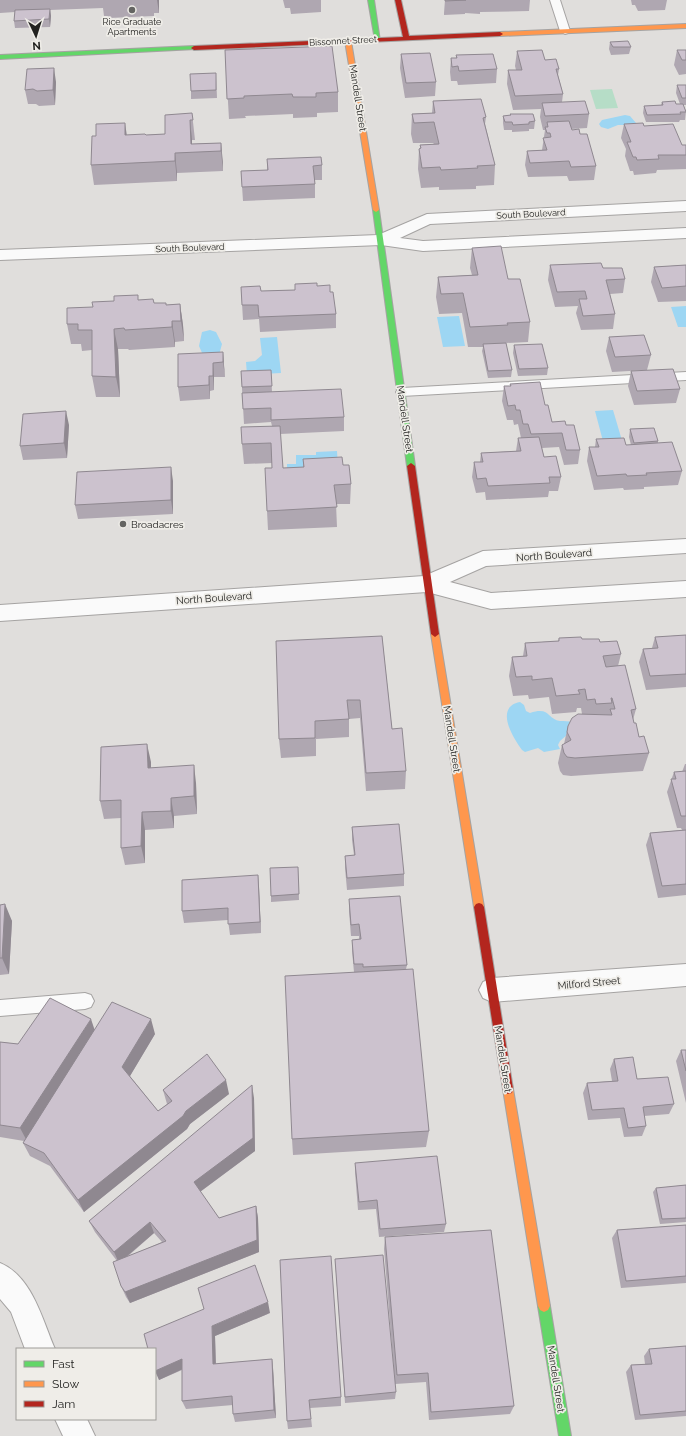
<svg xmlns="http://www.w3.org/2000/svg" width="686" height="1436" font-family="Raleway,sans-serif">
<style>
.green{fill:#b6ddc7}
.water{fill:#9dd6f3}
.lines{fill:none;stroke-linecap:round;stroke-linejoin:round}
.lane-casing{stroke:#a5a3a2;stroke-width:2}
.street-casing{stroke:#a5a3a2;stroke-width:2}
.fast-casing{stroke:#a5a3a2;stroke-width:2}
.slow-casing{stroke:#a5a3a2;stroke-width:2}
.jam-casing{stroke:#a5a3a2;stroke-width:2}
.lane{fill:#fafafa;fill-rule:evenodd}
.street{fill:#fafafa;fill-rule:evenodd}
.fast{fill:#63d668;fill-rule:evenodd}
.slow{fill:#ff974d;fill-rule:evenodd}
.jam{fill:#b3261e;fill-rule:evenodd}
.wall{fill:#afa7b1;fill-rule:evenodd}
.shaded-wall{fill:#8f8890}
.building{fill:#ccc2ce;stroke:#8f8890}
.poi-dot{fill:#646462;stroke:#efede8;stroke-width:1.5}
.labels{text-anchor:middle;dominant-baseline:central;stroke-width:3.5;stroke-linejoin:round;paint-order:stroke}
.far-poi-label{font-size:9px;fill:#222220;stroke:#efede8}
.far-street-label{font-size:9px;fill:#222220;stroke:#efede8}
.street-label{font-size:10px;fill:#222220;stroke:#efede8}
.poi-label{font-size:10px;fill:#222220;stroke:#efede8;text-anchor:start}
</style>
<rect width="100%" height="100%" fill="#e0dedc"/>
<path class="green" d="M612 89 618 108 596 109 590 90Z"/>
<path class="water" d="M625 115 630 116 636 123 635 125H618L608 129 601 127 599 124 602 120Z
M686 306V327H678L671 307Z
M459 316 465 346 443 347 437 317Z
M210 330 216 332 222 344 219 355H203L199 346 202 332Z
M277 337 281 373 247 375 246 362 255 361 262 355 260 338Z
M613 410 623 444 604 445 595 411Z
M337 451 338 467 287 476V464H296V455H316V452Z
M520 702 524 705 526 711 530 713C550 706 547 719 560 721 565 721 568 721 573 722L568 734 560 741 558 745 560 749 544 752 538 748 525 752 522 750C513 738 494 707 520 702Z"/>
<g class="lines">
<g class="lane-casing">
<path id="lane" d="M550 0H560L570 31 568 33 565 34 560 31Z
M686 372V380L402 396 398 395 396 392 398 389 402 388Z
M85 993 91 995 94 1001 91 1007 85 1009 0 1016V1000Z"/>
</g>
<g class="street-casing">
<path id="street" d="M686 201V211L430 224 400 238 423 241 686 228V238L423 251 381 245 0 260V250L378 235 427 214Z
M686 539V553L486 566 450 582 491 593 686 581V597L491 609 427 592 0 621V605L424 576 483 551Z
M686 964V986L492 1002 483 998 479 990 483 982 492 978Z
M0 1263C32 1276 42 1319 55 1349H25L11 1312 0 1299Z
M55 1419H87L95 1436H63Z"/>
</g>
<g class="fast-casing">
<path id="fast" d="M368 0H374L380 41 375 40Z
M194 46 196 47V49L0 59V55Z
M376 208 379 210 415 466 411 469 407 466 373 210Z
M544 1300 548 1302 550 1306 571 1436H559L538 1306 540 1302Z"/>
</g>
<g class="slow-casing">
<path id="slow" d="M686 24V28L500 36 497 34 500 32Z
M348 39 351 41 379 210 376 212 373 210 345 41Z
M435 631 439 634 484 907 482 910 479 911 476 910 474 907 431 634Z
M508 1084 512 1085 513 1089 550 1306 548 1310 544 1312 540 1310 538 1306 503 1089 504 1085Z"/>
</g>
<g class="jam-casing">
<path id="jam" d="M395 0H401L409 36 500 32 503 34 500 36 194 50 191 48 194 46 403 37Z
M411 463 415 466 439 634 435 637 431 634 407 466Z
M479 903 482 904 484 907 513 1089 512 1093 508 1094 504 1093 503 1089 474 907 476 904Z"/>
</g>
<use href="#lane" class="lane"/>
<use href="#street" class="street"/>
<use href="#fast" class="fast"/>
<use href="#slow" class="slow"/>
<use href="#jam" class="jam"/>
</g>
<path class="wall" d="M0 0H159V13H154V16L109 18 108 16H104L103 8 50 10 51 16 50 27 15 28 14 21 15 12 0 13Z
M283 0H321V12L291 14 290 8H285Z
M445 0H530L529 11 480 12V14L465 13V14L444 15V13Z
M631 0H667L665 10 638 11 635 5H632Z
M610 42 631 47 629 54 611 55 609 49Z
M686 49V74L679 75 674 65 677 50H686Z
M225 50 338 92V112L317 113V117L293 118V114L245 116 246 118 229 119Z
M517 51 545 60 559 69 558 75 563 94 562 102 589 114 587 128 571 129 580 134 596 166 594 180 569 181 567 176 528 177 525 165 527 151 542 150 545 130H543L540 117 541 109 513 110 507 84 508 70H516L515 66Z
M401 54 436 82 435 96 405 98 400 68Z
M456 55 497 69 496 83 458 85 457 81H451L450 72 451 58H456Z
M216 73 217 98 191 99V91Z
M56 82 55 105 39 106 36 104H28L25 90Z
M677 85H686V105H683L686 111 685 120H680L679 122H646L643 113 644 106 661 105 662 102 676 104H680L676 93Z
M433 101 486 117 485 124 495 165 494 185 476 186V189L439 190V187L421 188 418 169 419 149 420 148V145L434 144 433 143H413L411 134 412 114 432 113Z
M192 113 195 140H192V144L221 143 223 171 177 173V181L94 185 91 165 146 135 165 134Z
M510 114 535 121 534 129H529V131L512 132V130H504L503 123V116L510 115Z
M624 124 644 126 682 145H686V169L657 170 656 173 634 175 633 171H630L625 156 626 149 621 138Z
M267 159 322 165V180H315V198L243 201 241 171 267 170Z
M472 248 508 279 530 322 528 342 506 343 512 370 511 377 488 378 482 351 483 347H468L462 313 439 314 436 297 438 277 472 275 470 268Z
M550 265 603 268 625 279 623 293 610 294 615 314 613 329 581 330 576 313 578 306 555 307 548 280Z
M686 265V301L658 302 651 282 654 267Z
M317 286 330 292 336 314V328L260 332 259 319 243 320 241 287 261 291 295 290Z
M139 300 154 303 166 305 180 304 183 325 184 341 175 342V347L129 350 128 349H118L120 397H96L92 376V350L82 351 81 344H71L67 324Z
M609 337 651 355 647 370 612 372 606 351Z
M514 345 548 368 547 375 518 376 513 353Z
M223 352 225 377H214V390L210 391V399L180 401 178 387Z
M271 370 272 392 344 417V431L280 434 283 468 303 467V459L343 465 351 484 350 504H336L337 527 268 530 267 511 272 468V463L244 464 242 444 272 426 271 422 244 424 241 371Z
M631 371 680 389 676 403 634 405 628 386Z
M510 384 545 405 552 422 566 425 580 450 578 464 564 465 559 447 542 448 544 457 561 477 558 491H549L548 497 486 500 485 492 476 493 472 477 474 462H480L481 453 516 451 518 438H521L518 424 514 425 513 420H507L502 401 504 386H510Z
M69 425 67 458 23 460 20 446Z
M630 429 658 441V443L682 471 678 485 644 487V489L624 490 623 488 594 490 587 461 589 447H595L596 439 626 445H631L629 437Z
M173 481V514L78 519 75 505Z
M686 635V687L646 690 639 662 643 649 652 648 655 637Z
M382 636 392 729 406 771 405 789 366 791 360 718 349 719V737L316 739V756L281 758 279 739Z
M559 638 582 639 600 642 621 654 618 666 636 709 633 720 634 723 639 737 649 753 643 771 571 776 563 775 560 771 558 763 562 745 564 744 568 726 582 714 581 708H577L576 712 552 714 549 697 529 699 528 695 513 696 509 676 512 657 523 656 525 643 558 641Z
M151 762V768L196 783 197 814 174 816V828L145 830V863L125 865 121 848V818L104 819 100 801Z
M685 764H686V895L658 898 646 845 650 833 682 830 681 828H677L667 792 674 772H682Z
M352 827 404 874V886L347 890 345 868V856L354 855 352 840Z
M298 867 299 900 271 902V896Z
M258 875 261 933 230 935 228 920 184 923 182 911Z
M349 899 407 965 406 969 429 1131 426 1147 293 1155 292 1139 354 972 352 951V940L359 939V936H351L349 911Z
M0 905 12 921 9 974 0 975Z
M95 1029 155 1034 130 1076 158 1111 167 1104 163 1090 229 1094 190 1124 187 1129 84 1212 50 1166 30 1156 23 1143 24 1141 0 1137V1042L18 1044Z
M681 1050H686V1103L676 1061Z
M614 1059 637 1079 674 1104 669 1114 644 1116 646 1126 642 1136 624 1137 620 1118 588 1120 583 1093 587 1083 612 1081 610 1069Z
M254 1098 255 1151 200 1192 219 1218 256 1206 258 1218 259 1252 130 1303 126 1297 121 1286 117 1261 95 1232 89 1221ZM154 1233 162 1242 127 1257Z
M355 1163 446 1224 444 1232 379 1237 376 1209 358 1210 355 1172Z
M686 1185V1222L660 1224 653 1192 656 1188Z
M686 1225V1283L621 1288 612 1238 617 1230Z
M385 1237 514 1406 510 1414 429 1420 426 1382 395 1384 384 1249Z
M335 1259 396 1392 395 1399 345 1403Z
M280 1260 341 1397V1406L310 1408 312 1427 288 1429 287 1421Z
M270 1313 215 1336 216 1364 272 1359 273 1368 276 1418 235 1422 233 1414V1405L186 1409 182 1401V1370L159 1380 155 1349Z
M686 1346V1416L635 1420 626 1372 631 1365 645 1364 644 1356 649 1349Z"/>
<path class="shaded-wall" d="M157 0H159V13Z
M50 9 51 16 50 27 49 19Z
M54 68 56 82 55 105 53 90Z
M190 120 192 140V152L191 144Z
M125 123 128 143 125 135Z
M221 143 223 163V171L221 151Z
M175 153 177 173V181L175 161Z
M180 304 183 325 184 341 181 321Z
M172 321 175 342V347L172 327Z
M114 329 118 349 120 397 116 377Z
M223 352 224 366 225 377 223 362Z
M213 363 214 377V390L213 376Z
M209 376 210 391V399L209 385Z
M66 411 69 425 67 458 64 443Z
M171 467 173 481V514L171 500Z
M147 744 151 762V786L148 768Z
M194 765 196 783 197 814 194 796Z
M171 798 174 816V828L171 811Z
M142 812 145 830V863L141 846Z
M258 875 259 887 261 933 260 922Z
M5 904 12 921 9 974 2 958Z
M91 1019 96 1034 27 1141 20 1128Z
M151 1019 155 1034 127 1081 122 1067Z
M226 1080 229 1094 190 1124 187 1129 84 1212 78 1200 186 1111Z
M252 1085 254 1098 255 1151 197 1194 194 1182Z
M256 1206 258 1218 259 1252 130 1303 125 1292Z
M150 1222 154 1233 119 1263 114 1252Z
M268 1302 270 1313 215 1336 216 1373 213 1364 212 1326Z
M182 1359 185 1368 159 1380 155 1371Z
M272 1359 273 1368 276 1418 274 1410Z"/>
<path class="building" d="M445 0H466L445 1Z
M50 9 49 19 14 21 15 10Z
M628 41 631 47H613L610 42Z
M332 46 338 92 316 93V97H293L292 94 244 96V98L227 99 225 50Z
M542 50 545 60 556 59 559 69H556L563 94 515 96 508 70H522L517 51Z
M677 50H686V60H682Z
M430 53 436 82 406 83 401 54Z
M493 54 497 69 459 71 458 66 452 67 451 58H457L456 55Z
M54 68 53 90 37 91 33 89 25 90 27 69Z
M216 73V90L191 91 190 74Z
M677 85H686V98H682Z
M481 99 486 117 483 118 495 165 477 166 478 168 441 170 440 167 422 168 419 149 421 148 420 145 439 144 434 122 414 123 412 114 435 113 433 101Z
M585 101 589 114 545 116 542 103Z
M675 101 676 104H683L686 112H680L681 114 647 115 644 106 663 105 662 102Z
M192 113 193 120H190L191 144 221 143V151L175 153V161L91 165 92 136H96V124L125 123V135L145 134 146 135 165 134V115Z
M510 114H533L535 121 529 122V124L513 125 512 122H505L503 116 511 115Z
M569 121 572 130 579 129 580 134H587L596 166 571 167 569 161 530 163 527 151 547 150 543 138 551 137 550 133H547L545 127H548L547 122Z
M643 123 644 126 673 124 682 145H686V155H658L659 159 637 160 636 157H633L627 142H631L624 124Z
M321 157 322 165 313 166 315 184 242 187 241 171 268 170 267 159Z
M501 246 508 279H520L530 322 507 323 508 325 470 327 463 293 441 294 438 277 478 275 472 248Z
M601 263 603 268H622L625 279 606 280 615 314 583 316 579 299H587L585 291 557 292 550 265Z
M686 265V286L662 288 654 267Z
M317 283V286L330 285V292H333L336 314 259 317 258 305H242L241 287 260 286 261 291 295 290V284Z
M138 295V300L153 299 154 303H166V305L180 304 181 321H172V327L125 330 124 328 114 329 116 377 92 376V330H78V324H67V308L93 307 92 302 114 301V296Z
M644 335 651 355 615 357 609 337Z
M506 343 512 370 488 371 483 344Z
M542 344 548 368 519 369 514 345Z
M223 352V362L213 363V376H209V385L178 387V354Z
M673 369 680 389 637 391 631 371Z
M271 370 272 386 242 387 241 371Z
M540 382 545 405H548L552 422 565 421 566 425H574L580 450H566L562 433 531 434 528 424H523L520 410H516L515 405 508 406 504 386H511L510 384Z
M341 389 344 417 271 420V408L243 409 242 393Z
M66 411 64 443 20 446 23 414Z
M280 426 283 468 304 467 303 459 342 457 343 465H349L351 484 334 485 337 507 267 511 265 468H272L271 443 242 444 241 427Z
M654 428 658 441 634 443 630 429Z
M539 437 544 457 556 456 561 477H549L550 483 488 486 486 478 477 479 474 462H483L481 453 521 451 518 438Z
M624 438 626 445 672 442 682 471 646 473 647 475 627 476 626 474 597 476 589 447H599L596 439Z
M171 467V500L75 505 77 472Z
M686 635V674L650 676 643 649 658 648 655 637Z
M382 636 392 729 402 728 406 771 366 773 360 700H347L349 719 315 721V738L279 739 276 641Z
M581 637 582 639H599L600 642 617 641 621 654 603 656 606 667 625 665 636 709 631 710 634 723H636L639 737 644 736 649 753 575 758 567 757 564 753 562 745 571 740 567 732 568 726 572 718 578 714 612 715 610 709H615L612 698H611L612 703 596 704 595 699 587 700 585 689 578 690 580 694 556 696 552 678 532 680V676L516 677 512 657 527 656 525 643 559 641V638Z
M147 744 148 768 194 765V796L171 798V811L142 812 141 846 121 848V800L100 801 101 747Z
M686 771V816H681L671 779H676L674 772Z
M399 824 404 874 347 878 345 856 355 855 352 827Z
M686 830V884L662 886 650 833Z
M298 867 299 894 271 896 270 868Z
M258 875 260 922 228 924V908L182 911V880Z
M400 896 407 965 363 967V964H354L352 940 361 939 359 924 351 925 349 899Z
M5 904 2 958H0V905Z
M413 969 429 1131 292 1139 285 976Z
M50 998 91 1019 20 1128 0 1125V1042L18 1044Z
M112 1002 151 1019 122 1067 158 1111 172 1101 163 1090 207 1054 226 1080 186 1111 183 1116 78 1200 44 1153 23 1143Z
M681 1050H686V1071Z
M633 1057 637 1079 668 1077 674 1104 643 1107 646 1126 628 1128 624 1108 592 1110 587 1083 618 1081 614 1059Z
M252 1085 253 1138 194 1182 219 1218 256 1206 257 1240 125 1292 121 1286 113 1262 166 1241 150 1222 114 1252 89 1221Z
M437 1156 446 1224 380 1229 377 1200 359 1202 355 1163Z
M686 1185V1218L662 1219 656 1188Z
M686 1225V1276L626 1281 617 1230Z
M491 1230 514 1406 431 1412 428 1373 397 1375 385 1237Z
M383 1255 396 1392 345 1397 335 1259Z
M331 1256 341 1397 309 1400 311 1419 287 1421 280 1260Z
M255 1265 268 1302 212 1326 213 1364 272 1359 274 1410 233 1414 232 1396 182 1401V1359L155 1371V1349H148L144 1334 204 1309 198 1288Z
M686 1346V1411L640 1415 631 1365 652 1364 649 1349Z"/>
<g class="poi-dot">
<circle cx="132" cy="10" r="4"/>
<circle cx="123" cy="524" r="4"/>
</g>
<g class="labels">
<g class="far-poi-label">
<text x="132" y="22">Rice Graduate<tspan x="132" dy="10">Apartments</tspan></text>
</g>
<g class="far-street-label">
<text transform="translate(343 41) rotate(-3)">Bissonnet Street</text>
<text transform="translate(531 214) rotate(-3)">South Boulevard</text>
<text transform="translate(190 248) rotate(-2)">South Boulevard</text>
</g>
<g class="street-label">
<text transform="translate(358 98) rotate(81)">Mandell Street</text>
<text transform="translate(405 419) rotate(82)">Mandell Street</text>
<text transform="translate(554 555) rotate(-4)">North Boulevard</text>
<text transform="translate(214 598) rotate(-4)">North Boulevard</text>
<text transform="translate(452 739) rotate(81)">Mandell Street</text>
<text transform="translate(589 983) rotate(-5)">Milford Street</text>
<text transform="translate(503 1059) rotate(81)">Mandell Street</text>
<text transform="translate(556 1379) rotate(81)">Mandell Street</text>
</g>
<g class="poi-label">
<text x="131" y="524">Broadacres</text>
</g>
</g>
<rect x="16" y="1348" width="140" height="72" fill="#efede8" stroke="#9d9c98"/>
<rect x="24" y="1361" width="20" height="6" fill="#63d668" stroke="#9d9c98"/>
<text x="52" y="1368" font-size="12" fill="#222220">Fast</text>
<rect x="24" y="1381" width="20" height="6" fill="#ff974d" stroke="#9d9c98"/>
<text x="52" y="1388" font-size="12" fill="#222220">Slow</text>
<rect x="24" y="1401" width="20" height="6" fill="#b3261e" stroke="#9d9c98"/>
<text x="52" y="1408" font-size="12" fill="#222220">Jam</text>
<g transform="translate(36 36) rotate(176)" stroke="#efede8" stroke-width="3" paint-order="stroke">
<path d="M0-3L7 15L0 10L-7 15Z" fill="#222220"/>
<text y="-6" font-size="11" font-weight="bold" text-anchor="middle" fill="#222220">N</text>
</g>
</svg>
